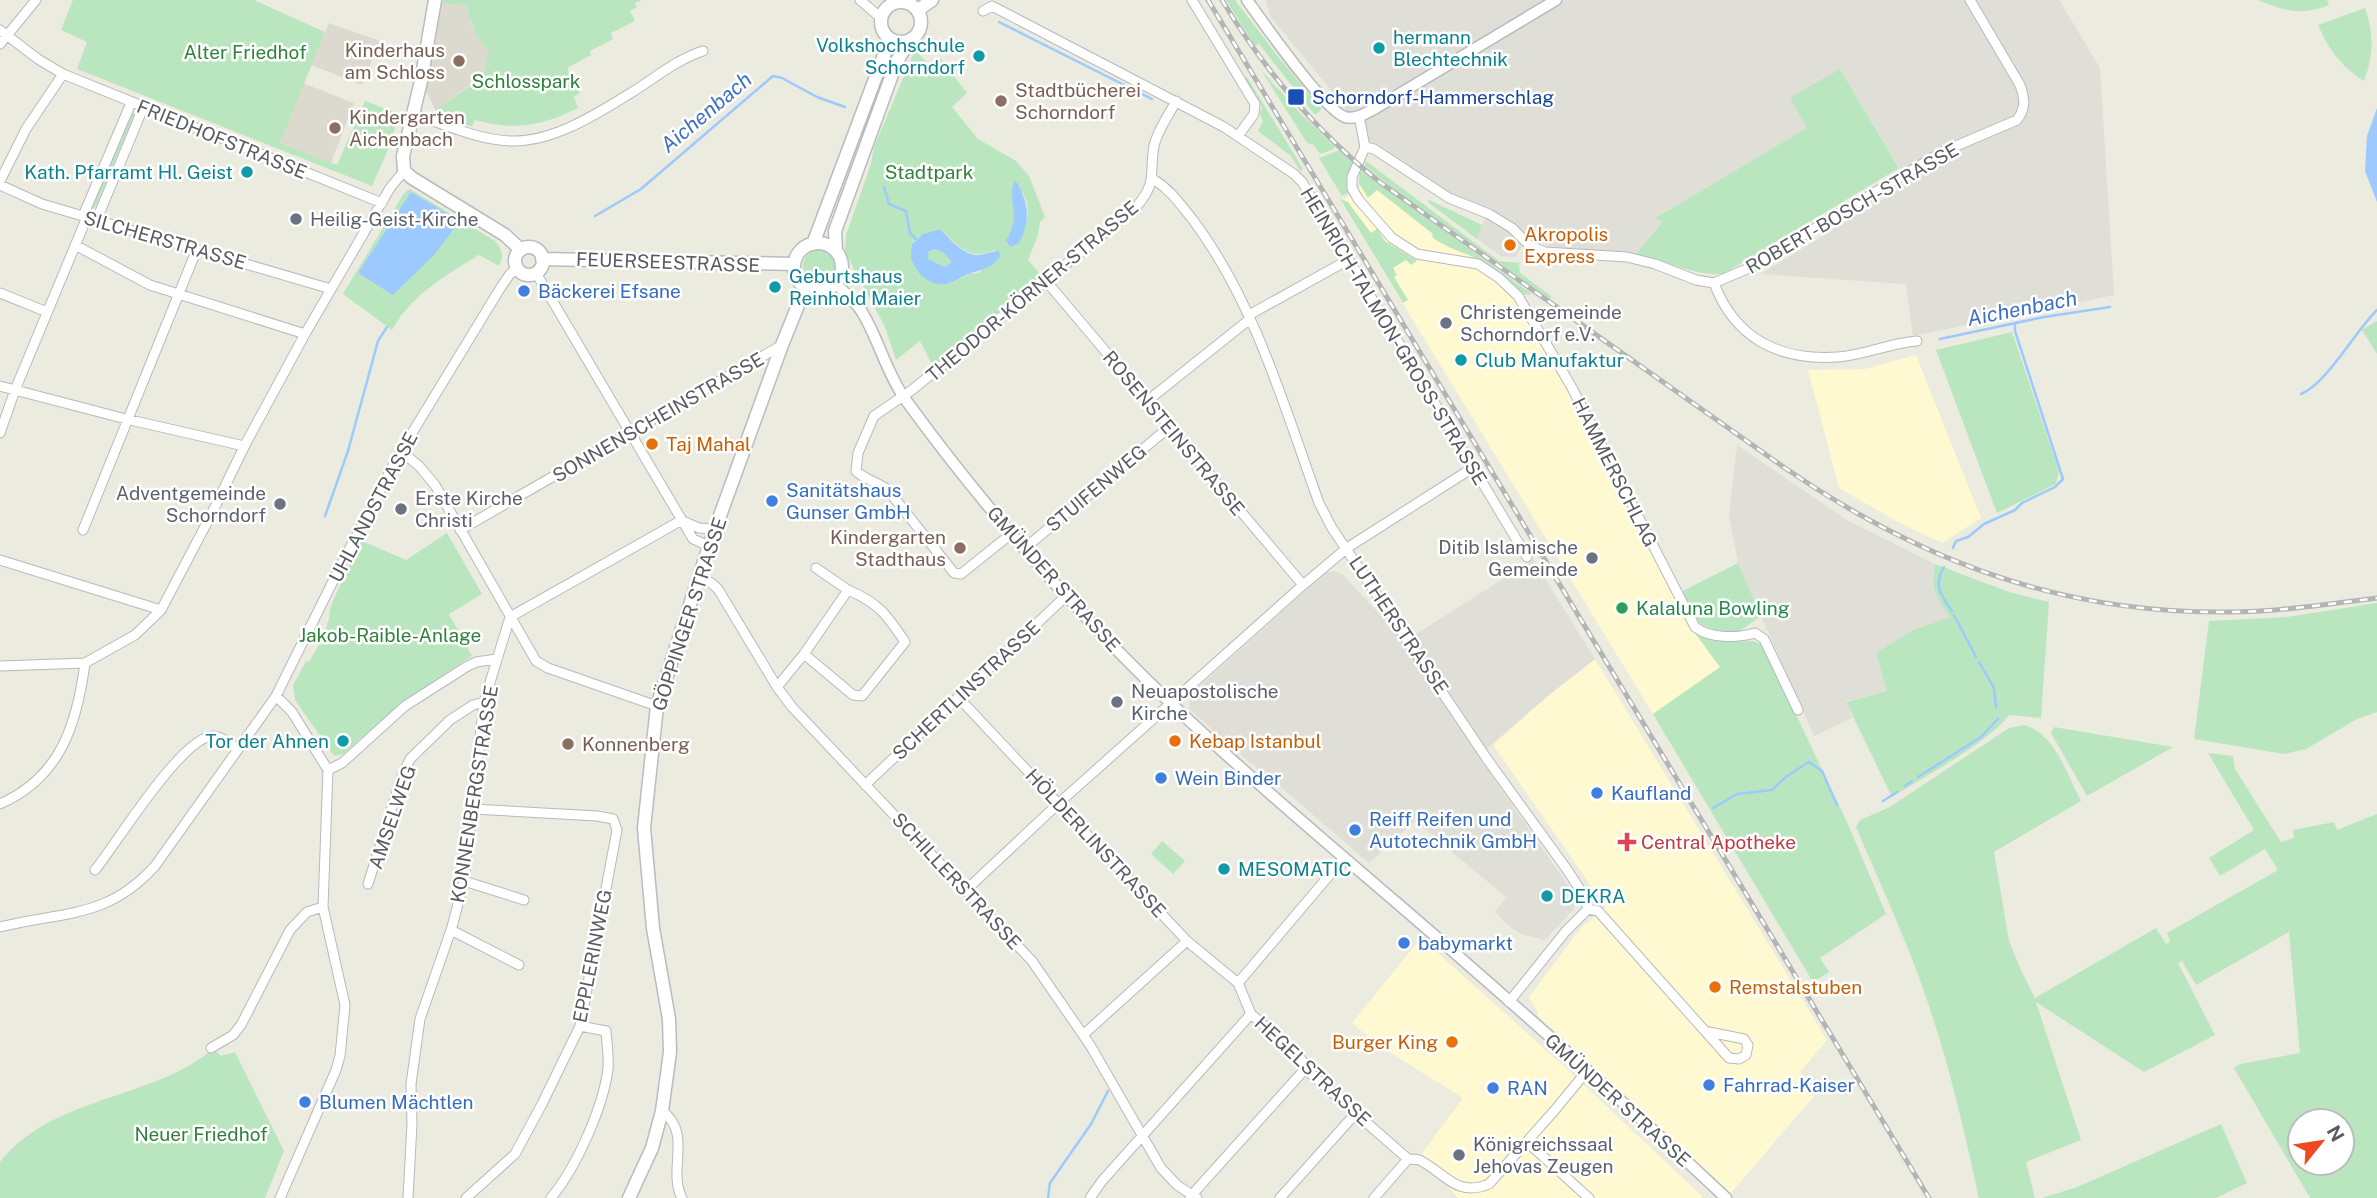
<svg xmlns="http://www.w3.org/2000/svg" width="2377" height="1198" font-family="'Public Sans',sans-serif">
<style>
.commercial{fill:#fff9d1}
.industrial{fill:#dfded7}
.education{fill:#dcdace}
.green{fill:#bae6bf;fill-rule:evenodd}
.water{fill:#9ccaff;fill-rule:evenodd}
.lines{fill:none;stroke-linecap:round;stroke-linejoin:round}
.stream{stroke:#9ccaff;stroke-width:2.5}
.minor-casing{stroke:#b7b9bf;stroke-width:11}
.tertiary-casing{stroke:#b7b9bf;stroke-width:13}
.secondary-casing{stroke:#b8bbc2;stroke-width:15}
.minor{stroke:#fff;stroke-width:9}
.tertiary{stroke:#fff;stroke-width:10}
.secondary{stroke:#fff;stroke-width:12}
.rail-casing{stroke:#b3b4b4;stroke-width:5}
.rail{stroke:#fff;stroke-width:2.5;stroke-dasharray:8;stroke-linecap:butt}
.culture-dot{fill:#0f9aa8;stroke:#fff;stroke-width:2.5}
.education-dot{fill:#8d6e63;stroke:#fff;stroke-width:2.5}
.transit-dot{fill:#1a4fb4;stroke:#fff;stroke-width:2.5}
.worship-dot{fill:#6b7280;stroke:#fff;stroke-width:2.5}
.food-dot{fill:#e8710a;stroke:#fff;stroke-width:2.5}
.shop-dot{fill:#3f7fe0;stroke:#fff;stroke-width:2.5}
.leisure-dot{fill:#2e9e5b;stroke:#fff;stroke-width:2.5}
.health-dot{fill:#e0444e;stroke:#fff;stroke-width:2.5}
.labels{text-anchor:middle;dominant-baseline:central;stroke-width:5;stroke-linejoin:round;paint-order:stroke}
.culture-label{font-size:19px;fill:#0d838f;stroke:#fff;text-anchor:start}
.education-label{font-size:19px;fill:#785e54;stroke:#fff;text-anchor:start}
.park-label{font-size:19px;fill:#30813d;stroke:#fff}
.transit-label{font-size:19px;fill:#164399;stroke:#fff;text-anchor:start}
.street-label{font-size:19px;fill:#585b61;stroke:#fff}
.worship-label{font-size:19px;fill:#5b616d;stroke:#fff;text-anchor:start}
.food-label{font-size:19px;fill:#c56008;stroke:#fff;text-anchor:start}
.shop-label{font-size:19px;fill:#366cbe;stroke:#fff;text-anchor:start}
.leisure-label{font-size:19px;fill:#27864d;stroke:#fff;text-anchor:start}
.health-label{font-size:19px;fill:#be3a42;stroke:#fff;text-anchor:start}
.water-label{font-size:21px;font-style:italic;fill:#3b70c6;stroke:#fff}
</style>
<rect width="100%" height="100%" fill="#ecebdf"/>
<path class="commercial" d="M1371 180 1499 272 1566 380 1695 633 1720 667 1653 714 1341 202Z
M1916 355 1981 518 1942 543 1898 522 1839 488 1808 370 1865 369Z
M1595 659 1827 1040 1800 1072 1814 1096 1731 1193 1537 1015 1538 1012 1529 997 1580 929 1606 907 1493 745 1549 695Z
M1421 938 1568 1070 1702 1196 1700 1198H1458L1422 1153 1463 1098 1378 1045 1352 1023Z"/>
<path class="industrial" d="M1266 0H2059L2100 68 2114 295 1913 336 1906 284 1761 274 1909 183 1840 69 1808 128 1656 217 1662 221 1636 254 1548 246 1529 236 1515 257 1501 256 1477 239 1485 218 1446 202 1381 158 1331 90 1270 16Z
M1737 445 1847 520 1935 564 1932 579 1950 617 1913 630 1887 691 1846 701 1852 718 1814 736 1738 563 1729 516Z
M1533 560 1595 659 1549 695 1478 756 1575 895 1574 909 1545 940 1521 934 1509 926 1495 912 1506 897 1415 821 1369 863 1268 776 1232 748 1190 709 1189 703 1191 694 1326 572 1335 571 1343 575 1405 641Z"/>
<path class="education" d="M442 4 466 5 472 27 490 50 484 73 473 83 435 110 426 91Z
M329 23 380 41 362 85 311 65Z
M303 83 354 103 331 163 280 143Z"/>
<path class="green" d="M73 0H254L325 32 280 143 337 165 365 101 399 114 391 143 372 186 77 69 87 42 61 30Z
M443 0H642L635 3 637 7 630 11 635 21 611 33 613 39 590 51 591 55 567 68 580 93 574 97 578 108C542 126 514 131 475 120L472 126 459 124 435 110 473 84 484 73 489 50C475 39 471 22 466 5L442 4Z
M1226 0H1235L1279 58 1322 109 1315 115 1259 44 1255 46Z
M2258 0H2327L2329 5C2303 16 2283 11 2258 0Z
M2365 8C2374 35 2374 54 2364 81 2341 66 2329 50 2318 25Z
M915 50 930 66 940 58 967 93 952 107 978 139 1016 161 1029 176 1045 217 1040 222 1038 235 1028 260 1042 276 933 366 920 341 896 360 885 327 845 252 846 235 871 164 874 147ZM1023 192 1027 204 1028 217 1006 240 1012 230ZM940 229C960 247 967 261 996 250L979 273 969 274 949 284 911 259 912 244 916 239Z
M1840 69 1899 168 1723 274C1687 275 1669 260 1636 254L1662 222 1655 218 1807 128 1790 98Z
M1261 70 1302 115 1335 147 1332 150 1320 154 1314 145 1307 143Z
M1247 77 1303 169 1300 171 1291 156 1258 131 1263 121 1260 114 1262 107 1245 78Z
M132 111 135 114 96 206 93 209 91 207Z
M1340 150 1353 163 1347 177 1348 193 1342 196 1319 158Z
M1366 161 1499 261 1519 263 1520 273 1551 296 1550 299 1397 192 1364 165Z
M1360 170 1532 294 1525 295C1510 280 1491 265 1471 256 1457 250 1445 247 1432 237L1433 234 1377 190 1368 198 1359 183Z
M410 189 495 241C502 249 504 256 499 266L479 255C445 276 412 294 392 330L343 294 404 193Z
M1340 199 1348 202 1371 233 1377 229 1385 241 1417 261 1411 265 1406 260 1393 268 1397 275 1394 277 1408 300 1403 303Z
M1427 199 1482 225 1477 239 1429 203Z
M935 249 944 253 953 262 945 267 928 259V252Z
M803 266a16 16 0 1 1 32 0a16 16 0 1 1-32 0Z
M2377 321V354L2362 330Z
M2012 332 2059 471 2056 484 1997 513 1936 350Z
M447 533 482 594 449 614 472 656C424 686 385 716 343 754L334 756 295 700 293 685 306 661 309 662C318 647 330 626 330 608L360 540 406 560Z
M1738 563 1761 616 1737 633 1716 630 1700 624 1681 592Z
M1935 564 2009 592 2049 602 2041 718 2009 715C1988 743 1924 777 1892 797L1846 702 1887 691 1876 653 1913 630 1950 617C1936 596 1930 590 1935 564Z
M2377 603V712L2357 719 2306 749 2284 754 2194 739 2209 621 2287 617Z
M1695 633 1725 642 1753 641 1763 645 1847 822 1886 914 1820 958 1829 972 1813 982 1653 714 1720 667Z
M2024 725C2055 733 2067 775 2081 801L1994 852 2009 941 2020 968 2035 998 2156 928 2166 944 2170 941 2167 933 2278 870 2265 849 2220 876 2209 858 2254 830 2208 753 2233 756 2235 769 2281 842 2294 838 2293 830 2334 822 2337 830 2377 814V1198H2310L2234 1068 2240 1064 2300 1053 2289 932 2196 985 2182 961 2178 963 2215 1035 2144 1072 2036 1002 2081 1140 2026 1162 2035 1198H1979C1965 1134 1950 1068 1929 1006 1909 945 1881 886 1856 827L1860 820 1890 807 2009 728ZM2300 1121H2342V1163H2300Z
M2054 727 2173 747 2087 796 2051 733Z
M1162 841 1185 861 1173 874 1151 854Z
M214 1049 221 1056 235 1052 284 1151 265 1198H0V1162C44 1107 117 1101 177 1072 190 1066 202 1057 214 1049Z
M2221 1124 2247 1183 2216 1198H2042L2077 1187Z"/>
<path class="water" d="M2377 108V202L2365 171 2367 136Z
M1015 180C1029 202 1031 220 1019 243L1010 247 1006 240C1023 212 1005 203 1015 180Z
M411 192 458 220 457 225 435 254 393 295 358 273Z
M940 229C949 238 963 255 977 255 985 255 992 251 999 251L1000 257C991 269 979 270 966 275 959 278 953 283 946 284 931 287 917 274 912 261 910 256 911 249 912 244L923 234ZM934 249 944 253 952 262 945 267 928 259V252Z"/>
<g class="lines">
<path class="stream" d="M999 22 1152 99
M884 187 889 204 906 211 910 233 916 239
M595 216 641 189 773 76 782 78 817 97 845 107
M1940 339 2044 317 2110 307
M2301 394C2327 383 2354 333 2377 310
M325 516 348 451 378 341 387 327
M1953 548 1956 541 1968 537 1984 524 2015 510 2022 503 2055 487 2063 479 2015 331V324
M1944 567C1933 586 1941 595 1952 611
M1954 615 1976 657
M1979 662 1994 688 1996 707
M1918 777 1981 737 1998 719
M1905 786 1912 781
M1883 801 1897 792
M1713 808 1737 794 1772 790 1787 776 1809 762 1822 771 1837 805
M1048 1198 1050 1183 1091 1124 1108 1091"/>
<g class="minor-casing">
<path id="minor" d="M860 0 881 18
M897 0 898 1
M1192 0 1255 104 1254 114 1238 136
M983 11 992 6 1224 127 1294 174 1302 182 1527 557
M0 30 38 59 63 74 382 203
M0 44 36 0
M413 114C444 124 478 140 511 141 553 142 595 115 629 94 654 79 675 60 703 51
M1359 116 1365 147 1352 177V188L1358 199 1392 238 1417 254 1478 264 1499 278 1518 296 1571 386 1695 627C1710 639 1738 638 1755 633L1764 639 1798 710
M1365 147 1374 149 1449 198 1489 214 1512 228 1530 246 1545 252 1627 257 1655 264 1696 280 1714 283C1735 339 1780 361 1838 357 1865 355 1890 343 1917 341
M1153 179C1171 190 1180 204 1193 220 1255 303 1284 406 1319 503L1332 528 1487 759 1568 871 1584 896 1588 909 1598 911 1729 1058 1739 1059 1746 1055 1748 1045 1744 1039 1709 1032
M0 181 26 129 63 74
M0 185 42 204 331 289
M83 216 131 103
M97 219 143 108
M75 245 150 285 305 334
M536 273 693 539 709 546
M1046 281 1303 585
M1714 283 1749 268 1942 152 2017 120C2026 108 2025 99 2020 85L1970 0
M0 293 47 312
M1249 315 1348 260
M0 386 126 419 244 446
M1146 402 1250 319
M0 433 15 390 87 217
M401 451 419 466 435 485 536 661 548 668 657 706
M683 521 699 528 717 529
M83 530 197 249
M460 530 782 345
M1011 534 961 574 954 573 888 490C878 482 865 480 856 471L858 453 874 416 912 390 1136 207C1158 182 1149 174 1154 146 1157 131 1169 115 1176 101
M1024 549 1168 428
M0 560 161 610
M816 568 848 590
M700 579 710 582 718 589 777 687 792 707 1032 961 1090 1045 1161 1168 1177 1185 1197 1198
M510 617 682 520
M0 666 85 663 135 635 161 610 210 517 246 443 305 334 390 188 404 171
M777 687 804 654 848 590C879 603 887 615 905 642L862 696 853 695 804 654
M276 696 292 712 328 770 323 907 345 1005 340 1056 336 1070 280 1198
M958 697 1187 941 1238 983 1251 1014 1299 1056 1311 1074 1408 1159C1412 1159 1416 1159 1419 1160 1444 1171 1455 1198 1489 1184L1554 1111 1587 1071
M328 770 342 763 405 706 466 667 476 662 497 659
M865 785 1066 596
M0 804C61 777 77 724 85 663
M95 870C115 846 183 734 214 736 223 737 230 744 238 749
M464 881 524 900
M368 884 401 779 410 759 450 720 473 705 484 702
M966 890 1059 803 1303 585 1347 548 1474 467
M0 927C64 911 107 919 155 866L276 696 343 561 401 451 501 287 510 274 517 269
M451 930 519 965
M1238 983 1344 858
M1509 1002 1566 931 1588 909
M1083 1035 1187 941
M211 1048 233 1035 241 1025 290 930 307 912 323 907
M662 1111C693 1133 667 1170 682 1198
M1527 1142 1589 1198
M1190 1197 1306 1068
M408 1198 412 1124 411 1084 420 1019 452 927 464 881 484 702 510 617
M466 1198 515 1154 542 1104 580 1026 617 830 613 819 597 816 473 809
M551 1198C576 1168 603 1108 608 1069 609 1057 607 1044 606 1031L580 1026
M1090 1198 1102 1181 1251 1014
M1280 1198 1356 1113
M1374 1198 1408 1159"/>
</g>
<g class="tertiary-casing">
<path id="tertiary" d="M1247 0C1262 21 1325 111 1345 117 1356 120 1366 113 1376 108L1556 0
M836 284C845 293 855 301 862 312 879 340 886 372 905 399 963 479 1027 555 1095 627 1191 729 1298 818 1404 909 1513 1003 1621 1099 1726 1198"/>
</g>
<g class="secondary-casing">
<path id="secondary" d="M435 0 421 81 403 156 404 171 412 178 505 235 521 250
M881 22a20 20 0 1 1 40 0a20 20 0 1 1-40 0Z
M918 10 932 0
M794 267a24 24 0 1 1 48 0a24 24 0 1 1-48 0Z
M813 244 890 39
M515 261a14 14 0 1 1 28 0a14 14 0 1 1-28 0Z
M836 251 835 231 897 61 910 40
M542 259 794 264
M629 1198 652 1148 662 1111 670 1052 669 1019 653 928 644 828 657 706 709 546 782 345 805 288"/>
</g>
<use href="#minor" class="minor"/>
<use href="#tertiary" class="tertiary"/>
<use href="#secondary" class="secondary"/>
<g class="rail-casing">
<path id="rail" d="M1208 0 1929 1198
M1222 0C1264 70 1317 132 1381 183L1785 468C1921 561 2061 614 2228 612 2278 612 2328 604 2377 598"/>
</g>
<use href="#rail" class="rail"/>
</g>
<g class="culture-dot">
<circle cx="1379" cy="48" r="7"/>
<circle cx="979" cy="56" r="7"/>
<circle cx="247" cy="172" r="7"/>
<circle cx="775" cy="287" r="7"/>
<circle cx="1461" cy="360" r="7"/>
<circle cx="343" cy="741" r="7"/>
<circle cx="1224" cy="869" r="7"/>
<circle cx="1547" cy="896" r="7"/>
</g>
<g class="education-dot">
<circle cx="459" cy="61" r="7"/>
<circle cx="1001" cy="101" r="7"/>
<circle cx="335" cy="128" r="7"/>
<circle cx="960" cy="548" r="7"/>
<circle cx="568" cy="744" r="7"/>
</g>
<rect class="transit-dot" x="1287" y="88" width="18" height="18" rx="3.5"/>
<g class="worship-dot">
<circle cx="296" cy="219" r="7"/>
<circle cx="1446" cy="323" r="7"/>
<circle cx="280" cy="504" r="7"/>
<circle cx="401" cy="509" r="7"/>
<circle cx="1592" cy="558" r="7"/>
<circle cx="1117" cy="702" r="7"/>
<circle cx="1459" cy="1155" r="7"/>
</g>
<g class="food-dot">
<circle cx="1510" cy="245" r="7"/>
<circle cx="652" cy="444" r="7"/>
<circle cx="1175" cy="741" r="7"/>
<circle cx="1715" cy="987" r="7"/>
<circle cx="1452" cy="1042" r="7"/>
</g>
<g class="shop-dot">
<circle cx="524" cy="291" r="7"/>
<circle cx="772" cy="501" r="7"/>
<circle cx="1161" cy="778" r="7"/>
<circle cx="1597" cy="793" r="7"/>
<circle cx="1355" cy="830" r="7"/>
<circle cx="1404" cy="943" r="7"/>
<circle cx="1709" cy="1085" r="7"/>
<circle cx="1493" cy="1088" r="7"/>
<circle cx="305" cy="1102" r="7"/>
</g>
<circle class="leisure-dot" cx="1622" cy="608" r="7"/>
<path class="health-dot" d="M1623.5 831.5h7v7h7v7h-7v7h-7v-7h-7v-7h7z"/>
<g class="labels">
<g class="culture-label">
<text x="1393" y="37">hermann<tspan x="1393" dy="22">Blechtechnik</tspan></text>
<text x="965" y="45" text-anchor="end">Volkshochschule<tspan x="965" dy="22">Schorndorf</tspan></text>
<text x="233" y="172" text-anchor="end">Kath. Pfarramt Hl. Geist</text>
<text x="789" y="276">Geburtshaus<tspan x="789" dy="22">Reinhold Maier</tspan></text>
<text x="1475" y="360">Club Manufaktur</text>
<text x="329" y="741" text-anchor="end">Tor der Ahnen</text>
<text x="1238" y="869">MESOMATIC</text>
<text x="1561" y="896">DEKRA</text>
</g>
<g class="education-label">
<text x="445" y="50" text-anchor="end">Kinderhaus<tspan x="445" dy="22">am Schloss</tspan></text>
<text x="1015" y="90">Stadtbücherei<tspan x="1015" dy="22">Schorndorf</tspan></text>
<text x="349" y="117">Kindergarten<tspan x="349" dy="22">Aichenbach</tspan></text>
<text x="946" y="537" text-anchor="end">Kindergarten<tspan x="946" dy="22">Stadthaus</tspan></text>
<text x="582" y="744">Konnenberg</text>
</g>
<g class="park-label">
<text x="245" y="52">Alter Friedhof</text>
<text x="526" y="81">Schlosspark</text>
<text x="929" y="172">Stadtpark</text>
<text x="390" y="635">Jakob-Raible-Anlage</text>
<text x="201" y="1134">Neuer Friedhof</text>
</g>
<g class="transit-label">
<text x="1312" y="97">Schorndorf-Hammerschlag</text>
</g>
<g class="street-label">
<text transform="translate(222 139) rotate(22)">FRIEDHOFSTRASSE</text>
<text transform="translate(1852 208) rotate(-30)">ROBERT-BOSCH-STRASSE</text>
<text transform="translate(165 240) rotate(16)">SILCHERSTRASSE</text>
<text transform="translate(668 262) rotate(2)">FEUERSEESTRASSE</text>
<text transform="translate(1032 291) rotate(-40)">THEODOR-KÖRNER-STRASSE</text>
<text transform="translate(1394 336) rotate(59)">HEINRICH-TALMON-GROSS-STRASSE</text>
<text transform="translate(658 417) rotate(-30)">SONNENSCHEINSTRASSE</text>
<text transform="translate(1174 433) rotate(50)">ROSENSTEINSTRASSE</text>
<text transform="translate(1615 472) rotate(63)">HAMMERSCHLAG</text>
<text transform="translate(1096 488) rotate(-40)">STUIFENWEG</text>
<text transform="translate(373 507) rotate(-62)">UHLANDSTRASSE</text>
<text transform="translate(1054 579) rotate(48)">GMÜNDER STRASSE</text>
<text transform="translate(689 614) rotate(-72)">GÖPPINGER STRASSE</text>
<text transform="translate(1399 625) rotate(56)">LUTHERSTRASSE</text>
<text transform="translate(966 690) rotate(-43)">SCHERTLINSTRASSE</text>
<text transform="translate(474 794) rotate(-81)">KONNENBERGSTRASSE</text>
<text transform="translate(392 817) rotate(-71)">AMSELWEG</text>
<text transform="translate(1096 843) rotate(47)">HÖLDERLINSTRASSE</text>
<text transform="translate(957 881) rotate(47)">SCHILLERSTRASSE</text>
<text transform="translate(592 956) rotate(-79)">EPPLERINWEG</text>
<text transform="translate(1313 1071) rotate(43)">HEGELSTRASSE</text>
<text transform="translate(1618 1100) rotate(42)">GMÜNDER STRASSE</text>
</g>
<g class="worship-label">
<text x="310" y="219">Heilig-Geist-Kirche</text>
<text x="1460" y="312">Christengemeinde<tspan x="1460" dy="22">Schorndorf e.V.</tspan></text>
<text x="266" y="493" text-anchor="end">Adventgemeinde<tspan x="266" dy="22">Schorndorf</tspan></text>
<text x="415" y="498">Erste Kirche<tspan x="415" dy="22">Christi</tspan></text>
<text x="1578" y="547" text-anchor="end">Ditib Islamische<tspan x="1578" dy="22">Gemeinde</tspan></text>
<text x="1131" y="691">Neuapostolische<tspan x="1131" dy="22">Kirche</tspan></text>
<text x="1473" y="1144">Königreichssaal<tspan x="1473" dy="22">Jehovas Zeugen</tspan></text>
</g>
<g class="food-label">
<text x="1524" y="234">Akropolis<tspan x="1524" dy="22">Express</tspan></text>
<text x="666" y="444">Taj Mahal</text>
<text x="1189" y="741">Kebap Istanbul</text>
<text x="1729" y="987">Remstalstuben</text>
<text x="1438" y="1042" text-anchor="end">Burger King</text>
</g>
<g class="shop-label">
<text x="538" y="291">Bäckerei Efsane</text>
<text x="786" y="490">Sanitätshaus<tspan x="786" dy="22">Gunser GmbH</tspan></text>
<text x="1175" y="778">Wein Binder</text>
<text x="1611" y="793">Kaufland</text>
<text x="1369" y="819">Reiff Reifen und<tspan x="1369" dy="22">Autotechnik GmbH</tspan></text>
<text x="1418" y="943">babymarkt</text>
<text x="1723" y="1085">Fahrrad-Kaiser</text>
<text x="1507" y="1088">RAN</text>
<text x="319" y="1102">Blumen Mächtlen</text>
</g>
<g class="leisure-label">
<text x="1636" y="608">Kalaluna Bowling</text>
</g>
<g class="health-label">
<text x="1641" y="842">Central Apotheke</text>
</g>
<g class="water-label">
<text transform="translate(706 112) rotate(-40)">Aichenbach</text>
<text transform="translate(2022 308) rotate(-11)">Aichenbach</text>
</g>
</g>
<g transform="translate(2321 1142) rotate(60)"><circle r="33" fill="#ffffff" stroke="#bcbdc0" stroke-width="2"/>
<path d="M0-5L12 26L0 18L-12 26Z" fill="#ef4822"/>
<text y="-10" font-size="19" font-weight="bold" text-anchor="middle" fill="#585b61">N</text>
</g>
</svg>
